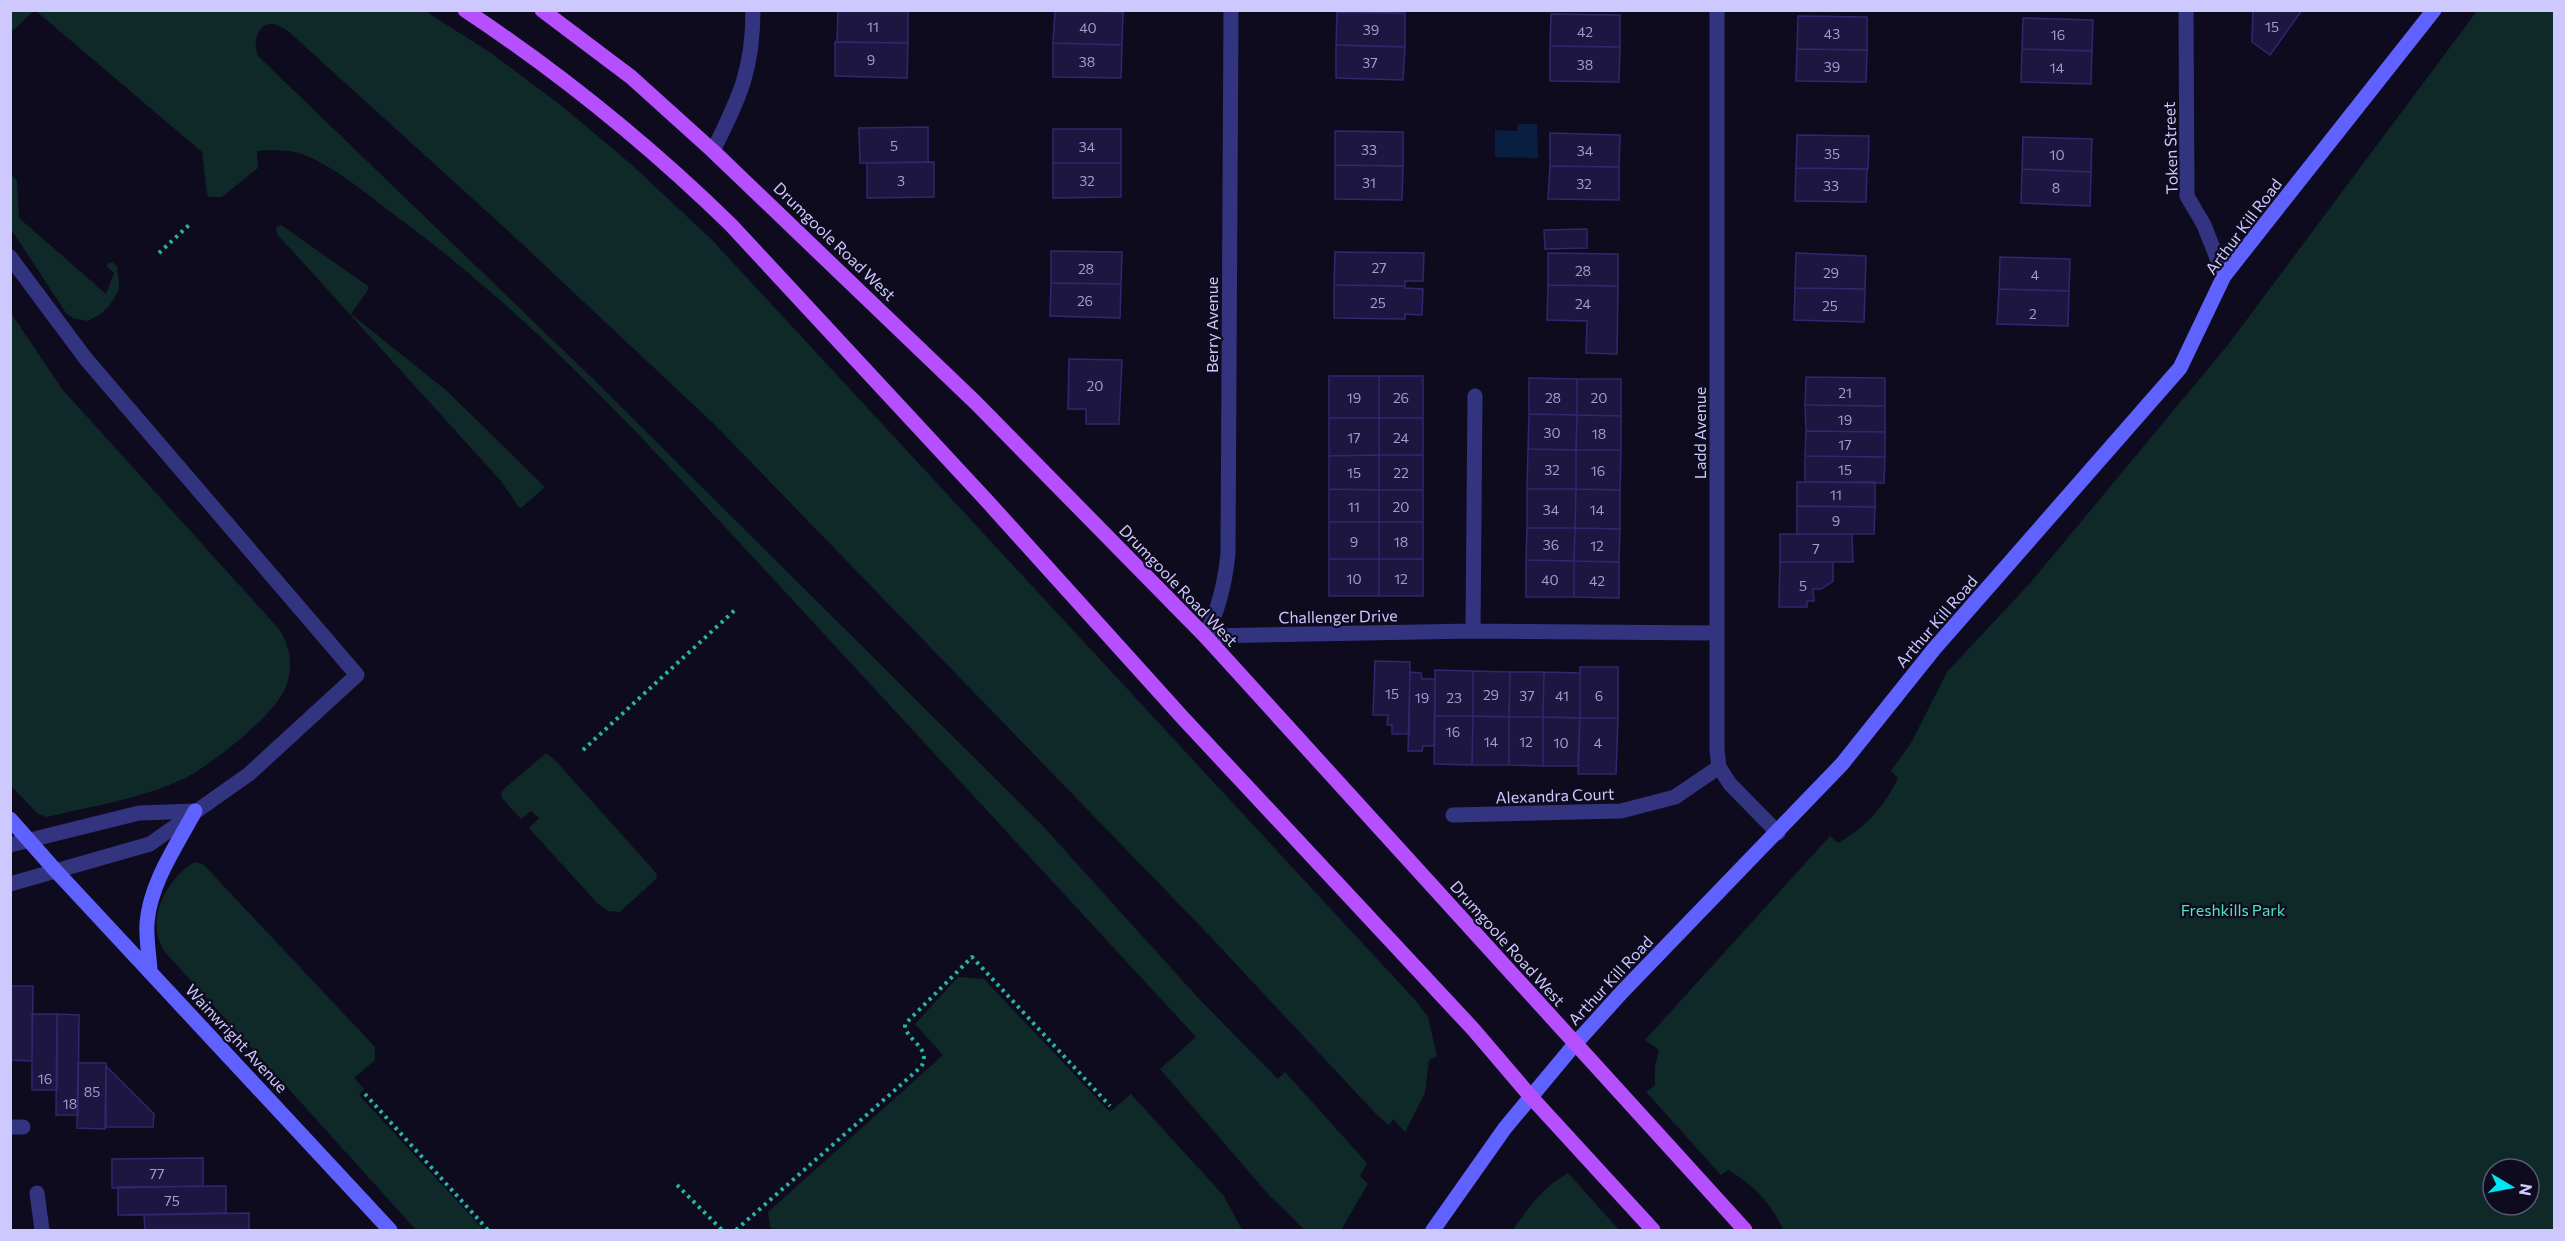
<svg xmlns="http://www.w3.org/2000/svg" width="2565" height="1241" font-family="Commissioner,sans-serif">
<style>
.green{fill:#0e2927;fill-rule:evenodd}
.water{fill:#081f41}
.building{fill:#1d1641;stroke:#32276e;stroke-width:1.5}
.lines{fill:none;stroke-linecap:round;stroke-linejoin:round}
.path{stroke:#27b5a7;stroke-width:4;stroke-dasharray:3 4.5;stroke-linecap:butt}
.lane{stroke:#333480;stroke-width:15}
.street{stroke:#333480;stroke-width:15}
.secondary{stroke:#6062ff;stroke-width:15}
.primary{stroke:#b650ff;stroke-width:15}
.labels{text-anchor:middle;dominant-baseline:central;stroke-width:4.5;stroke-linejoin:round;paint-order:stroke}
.number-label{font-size:14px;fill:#a19cd0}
.street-label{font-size:16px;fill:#cdc9ff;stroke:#0e0b1f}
.park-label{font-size:16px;fill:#4fe4b9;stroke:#0e0b1f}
</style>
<rect width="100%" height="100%" fill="#0e0b1f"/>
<path class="green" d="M11 10H34V11L11 32Z
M36 11H425L491 53 563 107 632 165 712 240 1416 1001 1428 1017 1437 1056 1429 1060 1425 1093 1405 1132 1393 1119 1389 1125 1377 1115 1206 932 716 426 505 228 288 31C282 28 276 23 270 24 256 25 253 46 258 56L589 375 1042 825 1200 1000 1278 1079 1285 1072 1367 1163 1360 1176 1368 1184 1341 1230H1305L1268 1194 1160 1069 1196 1037C1052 881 908 725 764 569 649 445 537 320 400 219 370 197 338 168 302 154 287 149 272 150 257 151L258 168 222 197H209L207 193 202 152Z
M2477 11H2554V1230H1783C1772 1204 1753 1184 1728 1170L1721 1175 1646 1092 1655 1085V1066L1659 1050 1645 1040 1830 836 1838 843C1866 827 1884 807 1898 778L1891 771 1911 743 1947 672 2031 582 2227 346ZM2493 1169H2529V1205H2493Z
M11 174 17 181 19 218 106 294 114 273 107 267V264L112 262 117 266 119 283V290L110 305 102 313 88 321 73 318 66 313 11 229Z
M281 225 368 286V290L351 314 447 391 545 487 521 508 518 506 501 481 277 234 276 227Z
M11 313 62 389 279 629C292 649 294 672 283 693 270 718 209 767 183 779 141 799 92 806 47 817L38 814 11 786Z
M546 753 556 761 657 874 656 879 620 912 608 911 597 903 529 828 539 818 531 811 521 819 502 798 501 793 504 789Z
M194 862 203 864 375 1047V1060L354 1078 364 1089 359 1095 484 1230H416L165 952C144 921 165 881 194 862Z
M958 977 984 979 1110 1112 1131 1094 1224 1196 1242 1230H775L770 1227 768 1212 943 1055 915 1024Z
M1568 1173 1619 1230H1513C1529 1207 1543 1187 1568 1173Z"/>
<path class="water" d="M1518 124H1537L1538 158 1495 157V130L1517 131Z"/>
<path class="building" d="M838 10H908V43L837 42Z
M1055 10 1123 12 1122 45 1053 43Z
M2253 10H2302L2270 55 2252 42Z
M1337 12 1405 13V47L1336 45Z
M1551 14 1620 15V47L1550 46Z
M1798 16 1867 17V50L1797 49Z
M2023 18 2093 20 2092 51 2022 49Z
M835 42 908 43 907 78 835 76Z
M1053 43 1122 45 1121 78 1053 77Z
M1336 45 1405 47 1403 80 1336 78Z
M1550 46 1620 47 1619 82 1550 81Z
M1797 49 1867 50 1866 82 1796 81Z
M2022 49 2092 51 2091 84 2021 82Z
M928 127V162L860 163 859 128Z
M1053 129H1121V163H1053Z
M1335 131 1403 132V166L1335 165Z
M1550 133 1620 135 1619 167 1550 166Z
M1797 135 1869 136 1868 169 1796 168Z
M2023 137 2092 139 2091 172 2022 169Z
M934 162V197L867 198V163Z
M1053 163H1121V197L1053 198Z
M1335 165 1403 166 1402 200 1335 199Z
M1550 166 1619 167V200L1548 199Z
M1796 168 1867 169 1866 202 1795 201Z
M2022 169 2091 172 2090 206 2021 203Z
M1587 229V248L1545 249 1544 230Z
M1051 251 1122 252 1121 284 1051 283Z
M1335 252 1424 253 1423 281H1405V286L1334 285Z
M1548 253 1618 254V286L1548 285Z
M1796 253 1866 256 1865 289 1795 288Z
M2000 257 2070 259 2069 291 1999 289Z
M1051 283 1121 284 1120 318 1050 316Z
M1334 285 1405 286V288L1423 289 1422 315 1405 314V319L1334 318Z
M1548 285 1618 286 1617 354 1586 353 1587 321 1547 320Z
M1795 288 1865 289 1864 322 1794 320Z
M1999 289 2069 291 2068 326 1997 324Z
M1069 359 1122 360 1119 424H1086V409H1068Z
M1329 376H1379V418H1329Z
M1379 376H1423V418H1379Z
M1806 377 1885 378V406L1805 405Z
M1529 378 1577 379V415L1529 414Z
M1577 379H1621V416L1577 415Z
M1805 405 1885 406V432L1806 431Z
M1529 414 1577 415 1576 450 1528 449Z
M1577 415 1621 416V450H1576Z
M1329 418H1379V455L1329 456Z
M1379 418H1423V455H1379Z
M1806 431 1885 432V457L1805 456Z
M1528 449 1576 450V489H1527Z
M1576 450H1621L1620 490 1576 489Z
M1379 455V490L1329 489V456Z
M1379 455H1423V490H1379Z
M1805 456 1885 457 1884 483 1805 482Z
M1797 482H1875V507L1797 506Z
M1329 489 1379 490V522H1329Z
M1527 489H1576L1575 528H1527Z
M1576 489 1620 490V529L1575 528Z
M1379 490H1423V522H1379Z
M1797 506 1875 507 1874 534H1797Z
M1329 522H1379V559H1329Z
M1379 522H1423V559H1379Z
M1527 528H1575L1574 561 1526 560Z
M1575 528 1620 529 1619 562 1574 561Z
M1780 534H1852L1853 562H1780Z
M1329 559H1379V596H1329Z
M1379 559H1423V596H1379Z
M1526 560 1574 561V597H1526Z
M1574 561 1619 562V598L1574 597Z
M1780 562H1833V581L1821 589H1813L1814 601H1807V607H1779Z
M1375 661 1410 662 1409 734H1392V725H1387L1388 715H1373Z
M1580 667H1618V718H1580Z
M1435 670 1473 671V716H1435Z
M1473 671 1510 672 1509 717 1473 716Z
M1410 672 1421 673 1422 679H1435L1434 746H1423L1422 751H1408Z
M1510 672H1544L1543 717H1509Z
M1544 672 1580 673V718L1543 717Z
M1435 716H1473L1472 765 1434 764Z
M1473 716 1509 717V765H1472Z
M1509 717H1543V766L1509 765Z
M1543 717 1580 718 1578 766H1543Z
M1580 718H1618L1616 774H1578Z
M10 986H33L32 1061 10 1060Z
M32 1014H57V1090H32Z
M57 1014 79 1015 78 1115H56Z
M78 1063H106L105 1129 77 1128Z
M106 1066 154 1114 153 1127H106Z
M203 1158V1186L112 1188V1159Z
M226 1186V1213L118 1215V1187Z
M249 1213V1230H145L144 1215Z"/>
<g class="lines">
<path class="path" d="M159 253 189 225
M583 750 735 610
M365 1094 488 1230
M677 1185 722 1230
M736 1230 921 1067C933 1047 904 1040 905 1024L972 957 1110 1106"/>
<path class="lane" d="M37 1193 42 1230"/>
<path class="street" d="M1231 10 1228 554C1225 583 1219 610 1205 636L1473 631 1716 633
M1717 10V750L1719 767 1730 784 1778 833
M2186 10 2187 196 2204 225 2224 276
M713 151C739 98 753 71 753 10
M10 257 86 359 357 675 249 774 150 844 10 884
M1473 631 1475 396
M1453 815 1621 811 1675 797 1719 767
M10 845 139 813 195 811
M10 1127H23"/>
<path class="secondary" d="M10 819 56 871 390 1230
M150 970C149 955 146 938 147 923 150 883 177 845 195 811
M1433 1230 1505 1128 1575 1044 1622 992 1842 764 1934 649 2180 368 2224 276 2434 10"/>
<path class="primary" d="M465 10C560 73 649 145 731 225L988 502 1182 717 1473 1029 1531 1097 1653 1230
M542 10 631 77 713 151 976 403 1205 636 1745 1230"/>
</g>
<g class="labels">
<g class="number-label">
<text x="873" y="26">11</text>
<text x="2272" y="26">15</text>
<text x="1088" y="27">40</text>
<text x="1371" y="29">39</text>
<text x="1585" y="31">42</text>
<text x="1832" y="33">43</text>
<text x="2058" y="34">16</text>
<text x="871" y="59">9</text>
<text x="1087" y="61">38</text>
<text x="1370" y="62">37</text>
<text x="1585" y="64">38</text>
<text x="1832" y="66">39</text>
<text x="2057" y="67">14</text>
<text x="894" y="145">5</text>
<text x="1087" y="146">34</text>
<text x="1369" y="149">33</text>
<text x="1585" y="150">34</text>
<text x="1832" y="153">35</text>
<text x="2057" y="154">10</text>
<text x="901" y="180">3</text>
<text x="1087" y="180">32</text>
<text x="1369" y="182">31</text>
<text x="1584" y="183">32</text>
<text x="1831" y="185">33</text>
<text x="2056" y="187">8</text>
<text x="1379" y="267">27</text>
<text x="1086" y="268">28</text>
<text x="1583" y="270">28</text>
<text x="1831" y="272">29</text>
<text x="2035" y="274">4</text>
<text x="1085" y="300">26</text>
<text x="1378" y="302">25</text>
<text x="1583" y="303">24</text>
<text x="1830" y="305">25</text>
<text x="2033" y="313">2</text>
<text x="1095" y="385">20</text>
<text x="1845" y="392">21</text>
<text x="1354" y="397">19</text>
<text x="1401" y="397">26</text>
<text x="1553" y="397">28</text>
<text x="1599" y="397">20</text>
<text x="1845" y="419">19</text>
<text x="1552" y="432">30</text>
<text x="1599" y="433">18</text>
<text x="1354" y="437">17</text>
<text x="1401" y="437">24</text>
<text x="1845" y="444">17</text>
<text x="1552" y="469">32</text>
<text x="1845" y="469">15</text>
<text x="1598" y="470">16</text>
<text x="1354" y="472">15</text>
<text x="1401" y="472">22</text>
<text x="1836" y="494">11</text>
<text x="1354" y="506">11</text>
<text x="1401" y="506">20</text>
<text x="1551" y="509">34</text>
<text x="1597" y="509">14</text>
<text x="1836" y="520">9</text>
<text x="1354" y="541">9</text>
<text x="1401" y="541">18</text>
<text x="1551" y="544">36</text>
<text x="1597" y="545">12</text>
<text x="1816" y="548">7</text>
<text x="1354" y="578">10</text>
<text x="1401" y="578">12</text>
<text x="1550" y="579">40</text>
<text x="1597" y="580">42</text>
<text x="1803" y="585">5</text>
<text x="1392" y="693">15</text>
<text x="1491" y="694">29</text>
<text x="1527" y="695">37</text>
<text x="1562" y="695">41</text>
<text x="1599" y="695">6</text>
<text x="1422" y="697">19</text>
<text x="1454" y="697">23</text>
<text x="1453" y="731">16</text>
<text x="1491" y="741">14</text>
<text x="1526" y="741">12</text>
<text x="1561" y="742">10</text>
<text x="1598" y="742">4</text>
<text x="45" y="1078">16</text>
<text x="92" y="1091">85</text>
<text x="70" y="1103">18</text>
<text x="157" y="1173">77</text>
<text x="172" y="1200">75</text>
</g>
<g class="street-label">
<text transform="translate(2170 148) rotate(-92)">Token Street</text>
<text transform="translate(2243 226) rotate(-53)">Arthur Kill Road</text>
<text transform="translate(835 241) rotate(44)">Drumgoole Road West</text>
<text transform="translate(1211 325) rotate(-90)">Berry Avenue</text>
<text transform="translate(1699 433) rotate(-90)">Ladd Avenue</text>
<text transform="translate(1179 585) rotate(46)">Drumgoole Road West</text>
<text transform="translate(1338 616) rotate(-1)">Challenger Drive</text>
<text transform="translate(1936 621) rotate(-49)">Arthur Kill Road</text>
<text transform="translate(1555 795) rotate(-2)">Alexandra Court</text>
<text transform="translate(1508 943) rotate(48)">Drumgoole Road West</text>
<text transform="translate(1610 980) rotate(-47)">Arthur Kill Road</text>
<text transform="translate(237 1038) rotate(47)">Wainwright Avenue</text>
</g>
<g class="park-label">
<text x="2233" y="909">Freshkills Park</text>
</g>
</g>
<rect width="2565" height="1241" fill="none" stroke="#cdc9ff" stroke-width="24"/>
<g transform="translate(2511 1187) rotate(100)"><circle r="28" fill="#0e0b1f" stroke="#5a5779" stroke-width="1.5"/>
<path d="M0-4.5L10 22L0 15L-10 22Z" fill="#00e5f4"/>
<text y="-9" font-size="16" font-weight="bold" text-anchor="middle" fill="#cdc9ff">N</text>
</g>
</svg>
